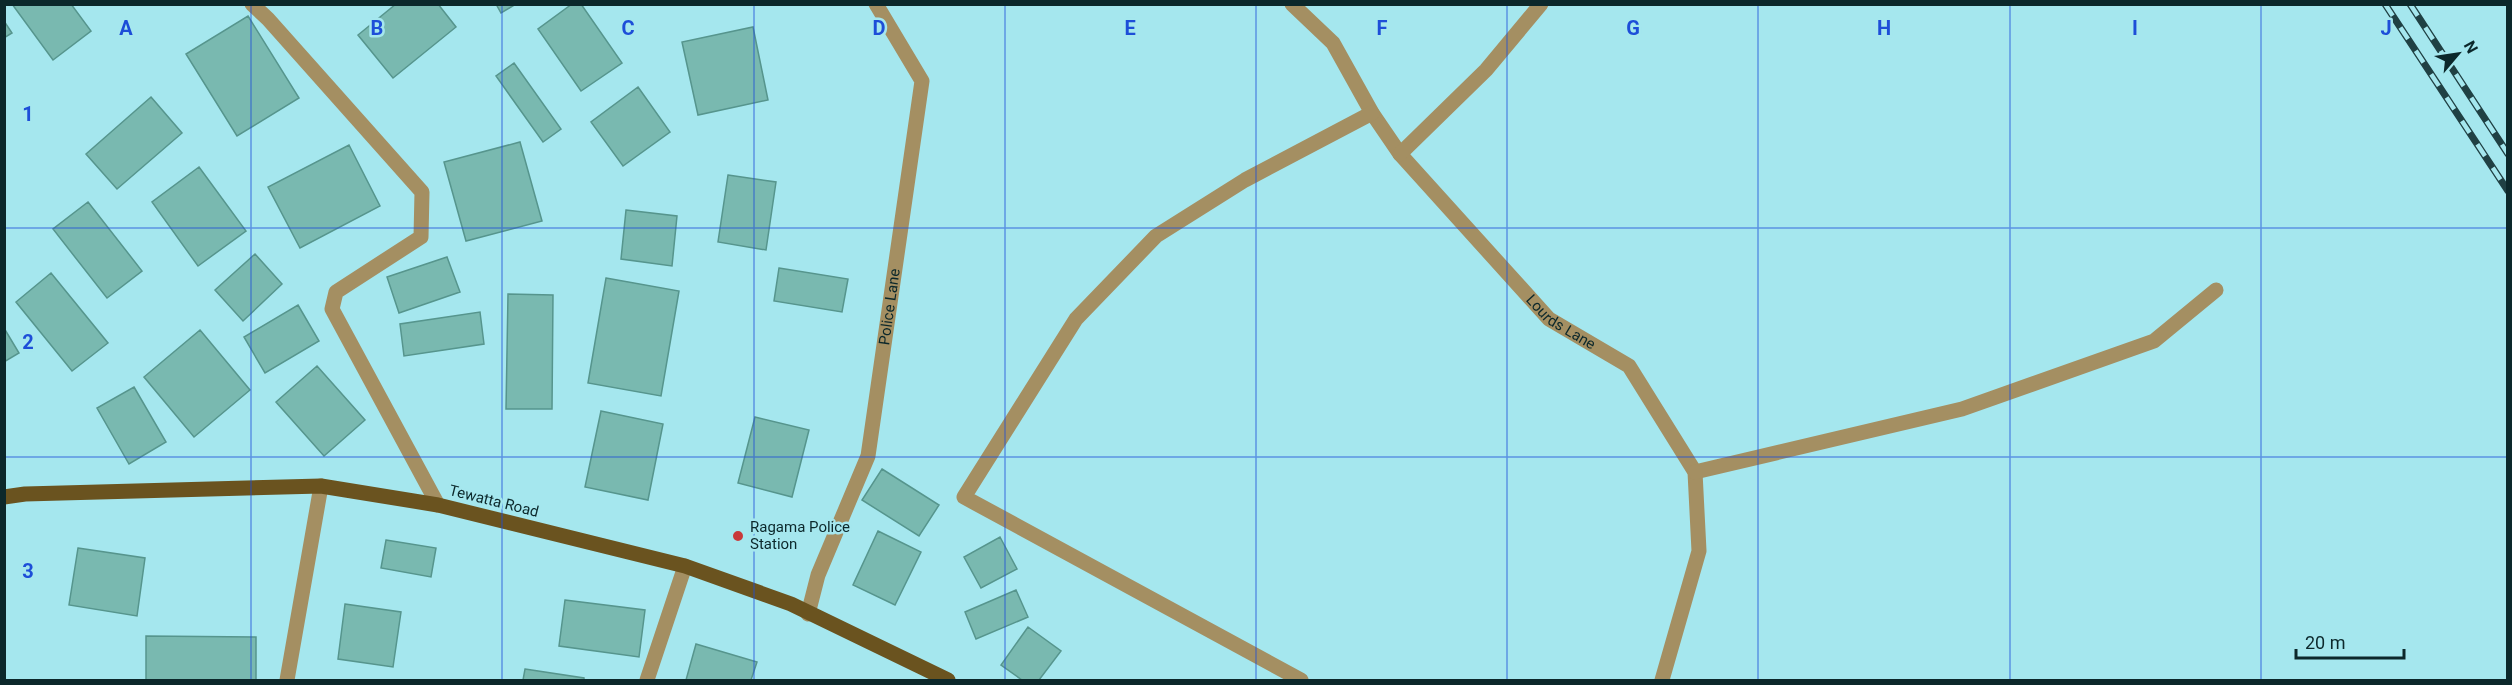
<svg xmlns="http://www.w3.org/2000/svg" width="2512" height="685" font-family="Roboto,sans-serif">
<style>
.building{fill:#79b9b0;stroke:#56958d;stroke-width:1.5}
.lines{fill:none;stroke-linecap:round;stroke-linejoin:round}
.street{stroke:#a48f62;stroke-width:15}
.primary{stroke:#6a531f;stroke-width:15}
.rail-casing{stroke:#204144;stroke-width:7}
.rail{stroke:#a5e7ee;stroke-width:4.5;stroke-dasharray:14;stroke-linecap:butt}
.grid{fill:none;stroke:#1d4ed8;stroke-width:1.5;stroke-opacity:0.55}
.poi-dot{fill:#c8393a;stroke:#a5e7ee;stroke-width:2}
.labels{text-anchor:middle;dominant-baseline:central;stroke-width:5;stroke-linejoin:round;paint-order:stroke}
.street-label{font-size:15px;fill:#0c282b;stroke:#a5e7ee}
.poi-label{font-size:15px;fill:#0c282b;stroke:#a5e7ee;text-anchor:start}
.grid-label{font-size:20px;text-anchor:middle;font-weight:bold;fill:#1d4ed8;stroke:#a5e7ee;stroke-width:5;stroke-linejoin:round;paint-order:stroke}
</style>
<rect width="100%" height="100%" fill="#a5e7ee"/>
<path class="building" d="M12 4H71L91 31 53 60Z
M396 4H438L456 27 393 78 358 35Z
M496 4H516L501 13Z
M572 4H581L622 63 581 91 538 29Z
M248 16 299 98 237 136 186 54Z
M4 21 12 33 4 38Z
M753 27 768 100 698 115 682 42Z
M514 63 561 129 543 142 496 76Z
M638 87 670 132 623 166 591 122Z
M151 97 182 133 117 189 86 154Z
M520 142 542 221 466 241 444 162Z
M349 145 380 206 300 248 268 187Z
M199 167 246 231 198 266 152 202Z
M728 175 776 182 766 250 718 242Z
M88 202 142 271 107 298 53 229Z
M626 210 677 216 672 266 621 259Z
M255 254 282 284 243 321 215 290Z
M447 257 460 292 399 313 387 277Z
M779 268 848 279 842 312 774 301Z
M51 273 108 343 72 371 16 302Z
M606 278 679 291 661 396 588 383Z
M508 294 553 295 552 409H506Z
M298 305 319 341 265 373 244 337Z
M480 312 484 344 404 356 400 324Z
M4 328 19 353 4 362Z
M200 330 250 390 194 437 144 377Z
M317 366 365 420 324 456 276 402Z
M134 387 166 442 129 464 97 408Z
M601 411 663 424 648 500 585 487Z
M755 417 809 430 792 497 738 483Z
M882 469 939 505 919 536 862 500Z
M878 531 921 552 895 605 853 585Z
M1000 537 1017 569 981 588 964 557Z
M386 540 436 548 431 577 381 568Z
M78 548 145 558 137 616 69 605Z
M1016 590 1028 617 976 639 965 612Z
M565 600 645 610 639 657 559 646Z
M345 604 401 612 393 667 338 659Z
M1028 627 1061 651 1039 680H1022L1001 665Z
M146 636 256 637V680H146Z
M696 644 757 662 751 680H686Z
M525 669 584 678V680H523Z"/>
<g class="lines">
<g class="street">
<path d="M252 4 268 19 422 192 421 237 336 292 332 309 438 505"/>
<path id="s1" d="M1292 4 1333 43 1372 113 1400 154 1549 319 1629 366 1695 472 1699 551 1662 680"/>
<path d="M1400 154 1486 70 1541 4"/>
<path d="M1695 472 1962 409 2154 341 2216 290"/>
<path id="s2" d="M808 614 818 575 868 456 922 81 876 4"/>
<path d="M287 680 321 486"/>
<path d="M647 680 685 566"/>
<path d="M1301 680 964 497 1076 319 1156 236 1245 180 1372 113"/>
</g>
<path class="primary" d="M4 497 25 494 321 486 438 505 685 566 791 604 948 680"/>
<g class="rail-casing">
<path id="rail" d="M2385 4 2508 191
M2410 4 2508 154"/>
</g>
<use href="#rail" class="rail"/>
</g>
<path class="grid" d="M251 4V680M502 4V680M754 4V680M1005 4V680M1256 4V680M1507 4V680M1758 4V680M2010 4V680M2261 4V680M4 228H2508M4 457H2508"/>
<circle class="poi-dot" cx="738" cy="536" r="6"/>
<g class="labels">
<g class="street-label">
<text stroke="none"><textPath href="#s2" startOffset="320">Police Lane</textPath></text>
<text stroke="none"><textPath href="#s1" startOffset="420">Lourds Lane</textPath></text>
<text transform="translate(494 501) rotate(14)">Tewatta Road</text>
</g>
<g class="poi-label">
<text x="750" y="527">Ragama Police<tspan x="750" dy="17">Station</tspan></text>
</g>
</g>
<g class="grid-label">
<text x="126" y="35">A</text>
<text x="377" y="35">B</text>
<text x="628" y="35">C</text>
<text x="879" y="35">D</text>
<text x="1130" y="35">E</text>
<text x="1382" y="35">F</text>
<text x="1633" y="35">G</text>
<text x="1884" y="35">H</text>
<text x="2135" y="35">I</text>
<text x="2386" y="35">J</text>
<text x="28" y="121">1</text>
<text x="28" y="349">2</text>
<text x="28" y="578">3</text>
</g>
<rect width="2512" height="685" fill="none" stroke="#0c282b" stroke-width="12"/>
<g transform="translate(2458 54) rotate(61)" stroke="#a5e7ee" stroke-width="4.5" paint-order="stroke">
<path d="M0-4.5L10 22L0 15L-10 22Z" fill="#0c282b"/>
<text y="-9" font-size="16" font-weight="bold" text-anchor="middle" fill="#0c282b">N</text>
</g>
<path d="M2296 649v9h108v-9" fill="none" stroke="#0c282b" stroke-width="3"/>
<text x="2305" y="649" font-size="18" fill="#0c282b" stroke="#a5e7ee" stroke-width="4.5" paint-order="stroke">20 m</text>
</svg>
